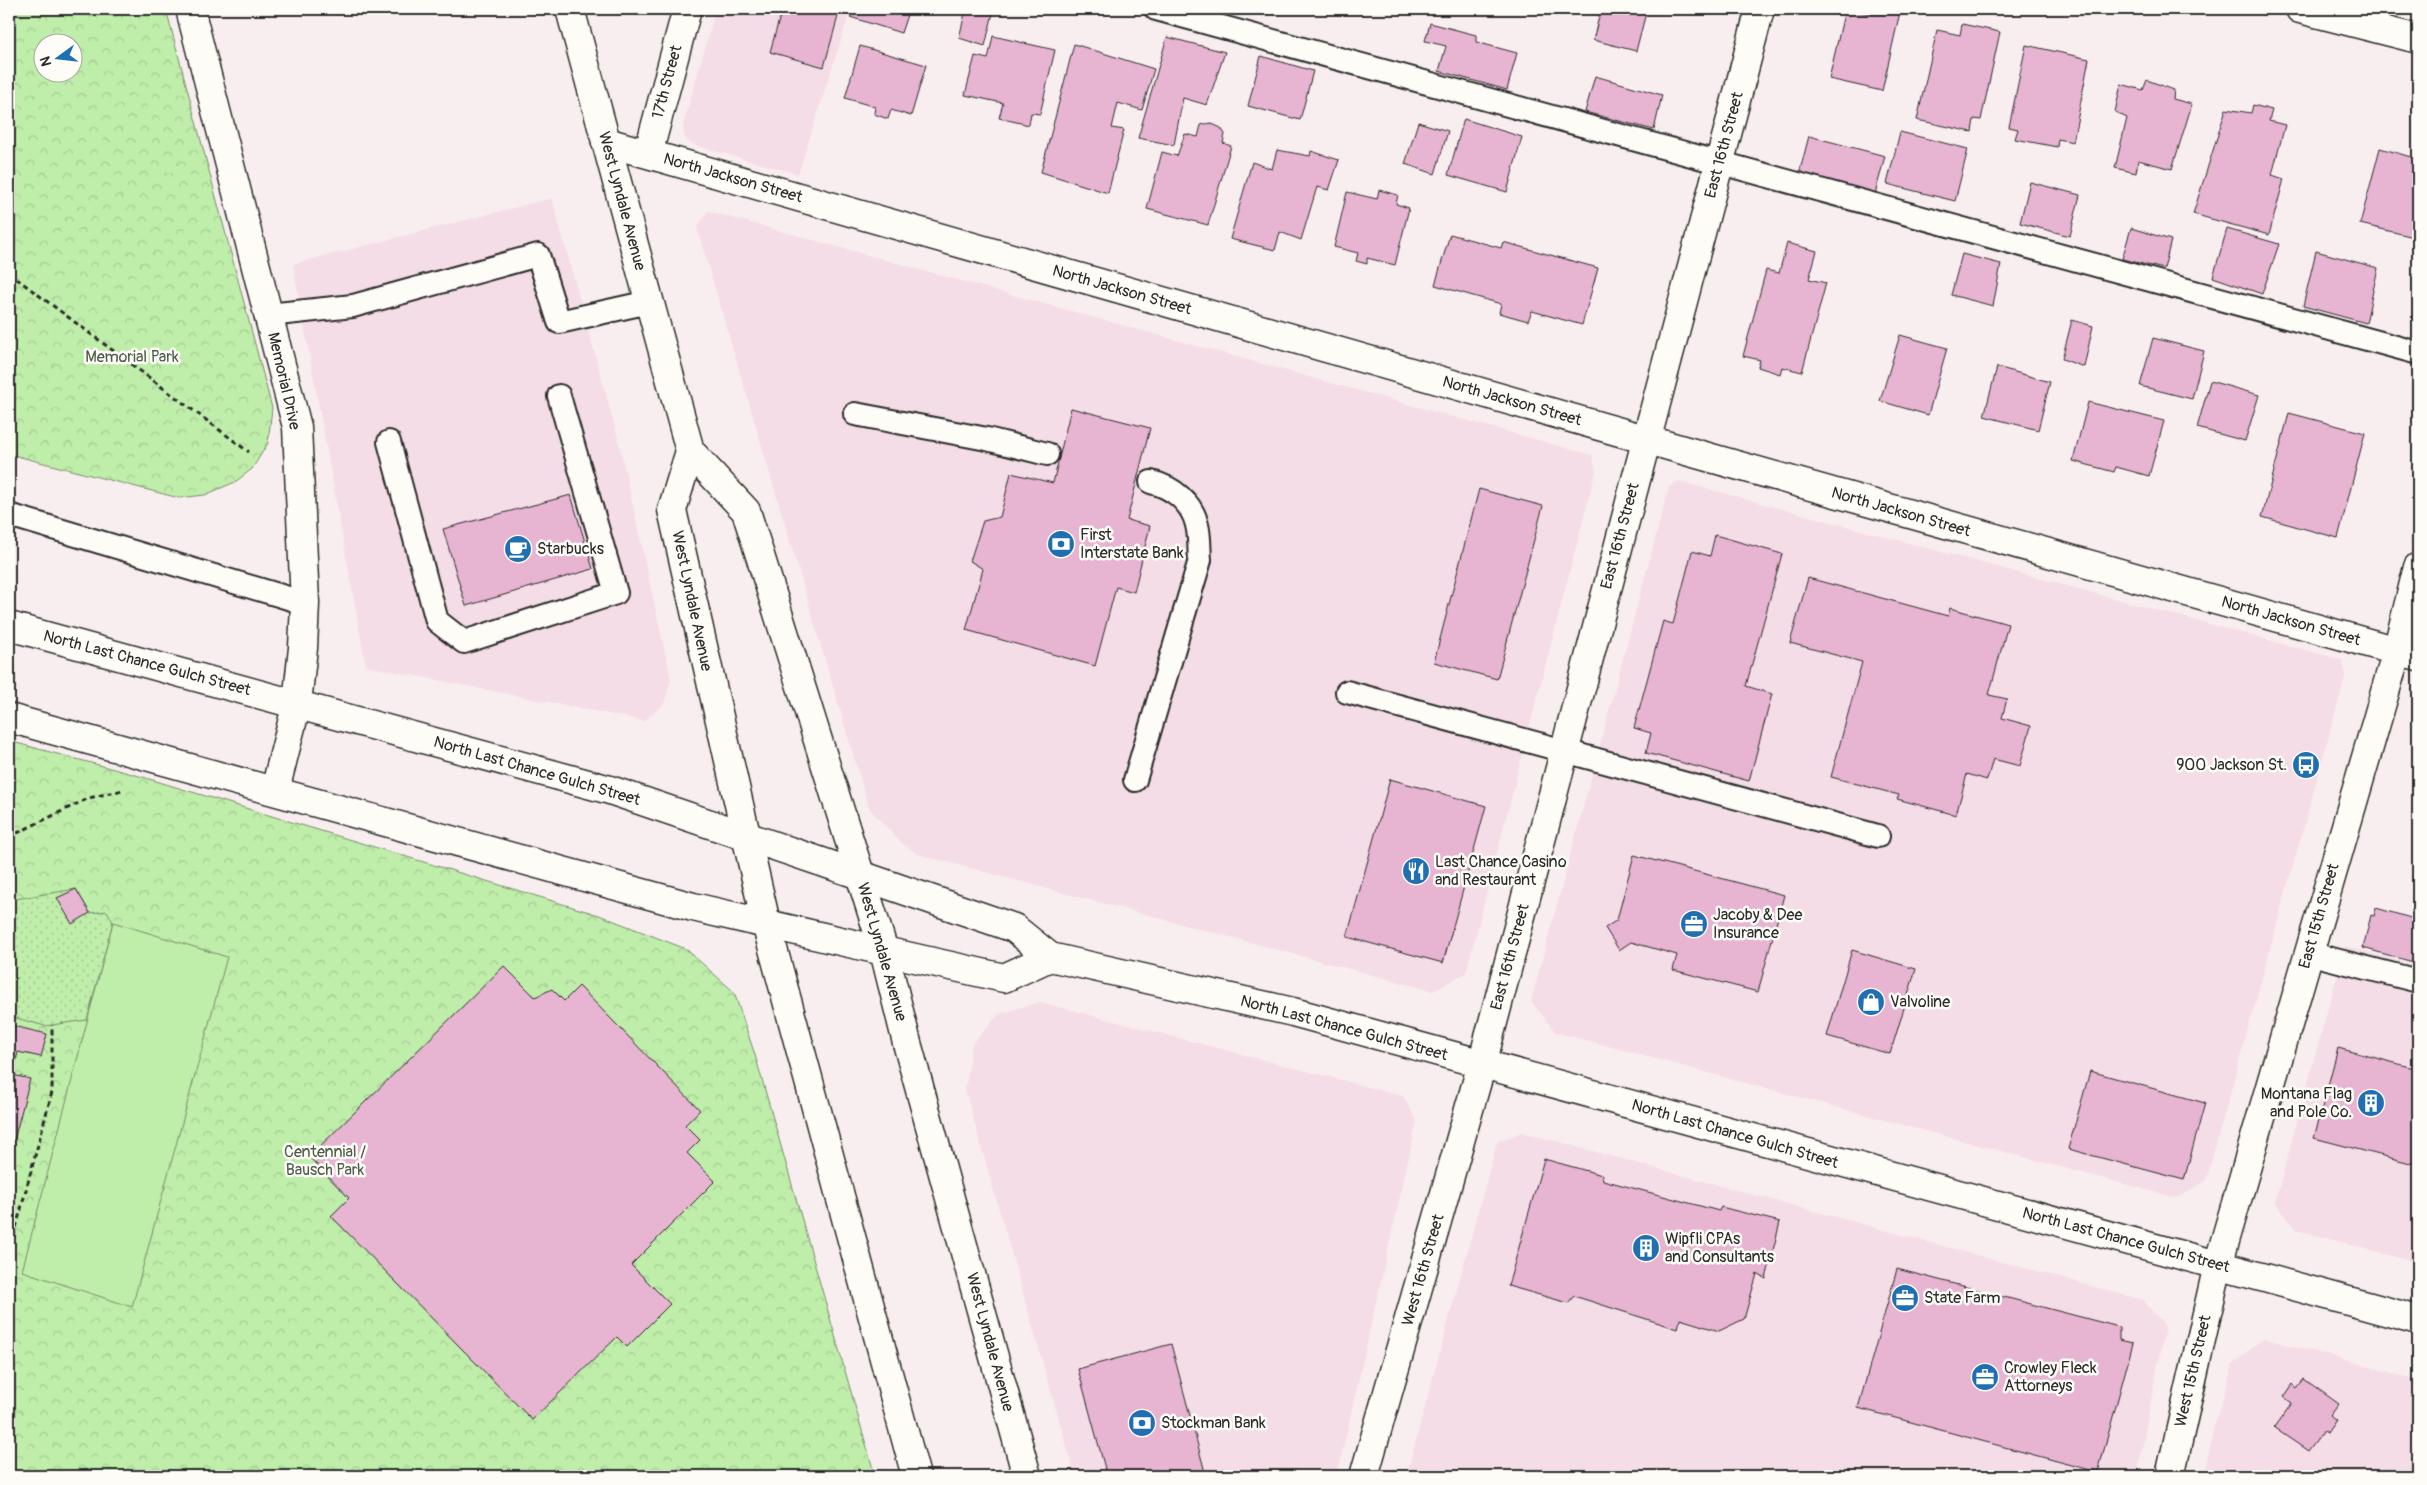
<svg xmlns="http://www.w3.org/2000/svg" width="2427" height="1485" font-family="Pangolin,sans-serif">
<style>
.built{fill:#f4dde6}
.forest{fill:url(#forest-crowns);stroke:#758c6a;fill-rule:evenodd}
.garden{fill:url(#garden-dots);stroke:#758c6a}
.pitch{fill:#bfedaa;stroke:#758c6a}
.building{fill:#e7b4d1;stroke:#2b2b2b}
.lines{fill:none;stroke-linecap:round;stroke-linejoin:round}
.lane-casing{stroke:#2b2b2b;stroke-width:26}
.street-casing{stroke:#2b2b2b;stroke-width:31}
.secondary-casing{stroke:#2b2b2b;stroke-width:31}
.primary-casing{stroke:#2b2b2b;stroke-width:31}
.highway-casing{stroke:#2b2b2b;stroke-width:31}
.path{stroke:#2b2b2b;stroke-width:3;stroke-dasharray:5 4;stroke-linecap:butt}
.lane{stroke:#fdfcf7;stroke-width:22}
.street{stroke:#fdfcf7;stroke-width:28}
.secondary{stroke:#fdfcf7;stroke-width:28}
.primary{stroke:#fdfcf7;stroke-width:28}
.highway{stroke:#fdfcf7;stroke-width:28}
.labels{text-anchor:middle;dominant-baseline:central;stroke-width:5;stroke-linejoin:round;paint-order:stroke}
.street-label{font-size:16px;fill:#2b2b2b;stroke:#fdfcf7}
.park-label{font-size:16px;fill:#505c4b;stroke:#fdfcf7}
.poi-label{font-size:16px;fill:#2b2b2b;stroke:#fdfcf7;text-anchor:start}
</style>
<defs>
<pattern id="forest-crowns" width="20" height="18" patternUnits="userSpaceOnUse" patternTransform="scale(1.25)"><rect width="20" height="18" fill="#bfedaa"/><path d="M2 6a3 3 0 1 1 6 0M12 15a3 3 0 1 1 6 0" fill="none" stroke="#a4cb92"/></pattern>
<pattern id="garden-dots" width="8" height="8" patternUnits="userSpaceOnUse" patternTransform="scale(1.25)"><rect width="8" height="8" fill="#bfedaa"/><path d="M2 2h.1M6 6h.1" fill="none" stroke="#a4cb92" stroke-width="1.8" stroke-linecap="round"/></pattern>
</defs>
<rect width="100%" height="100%" fill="#f9eeef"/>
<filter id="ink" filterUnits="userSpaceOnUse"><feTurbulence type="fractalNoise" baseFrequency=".02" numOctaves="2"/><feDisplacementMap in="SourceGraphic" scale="10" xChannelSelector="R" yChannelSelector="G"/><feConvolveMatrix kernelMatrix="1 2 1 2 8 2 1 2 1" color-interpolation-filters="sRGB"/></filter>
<g filter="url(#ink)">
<path class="built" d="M716 9H851L798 174 697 146 688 142 684 136 683 125Z
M552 198 618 438 671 679 664 704 644 721 366 666 293 264Z
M708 211 1592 455 1596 470 1466 973 1433 991 917 854 898 840 869 808 697 228Z
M1679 481 2342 660 2346 674 2206 1181 2177 1198 1555 1032 1531 1001 1669 487Z
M2345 946 2418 966V1263L2297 1230 2275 1202Z
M1040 1002 1403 1096 1417 1121 1337 1476H1075L965 1090 972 1044 999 1014Z
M1522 1132 2143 1300 2165 1326 2137 1476H1406L1497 1142Z
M2263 1338 2418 1380V1476H2205L2213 1430 2233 1365Z"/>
<path class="forest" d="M9 9H166L272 408 268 443 252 469 235 482 205 495 179 498 9 454ZM42 42H72V72H42Z
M9 741 136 775 599 915 686 949 734 992 755 1055 875 1476H9Z"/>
<path class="garden" d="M76 889 90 913 107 911 113 922 87 1020 45 1026 9 1016V900Z"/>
<path class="pitch" d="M113 922 227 957 132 1307 22 1271Z"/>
<path class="building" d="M782 9H840L824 67 770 52Z
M852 9H909L901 33 850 17Z
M966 9H994L985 46 959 38Z
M1601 9H1647L1636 51 1593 40Z
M1845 9 1872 14 1873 9 1900 12 1882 91 1829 79Z
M1430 23 1476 35V42L1517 53 1507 90 1439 71 1446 46 1425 41Z
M1962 24 2000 32 1981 120 1974 119 1972 132 1917 120 1937 30 1960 35Z
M993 36 1055 50 1040 114 1031 113 1029 125 999 118 1003 103 965 95 975 56 988 59Z
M1167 37 1225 52 1207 105 1183 98 1174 145 1138 138Z
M1074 44 1154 69 1142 110 1118 103 1112 128 1124 130 1108 193 1041 172Z
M2026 45 2089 59 2073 142 2058 139 2057 147 2015 139 2018 129 2009 127Z
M860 46 926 65 911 116 891 110 888 119 874 114 875 107 845 98Z
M1261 56 1313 71 1300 120 1248 106Z
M1595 76 1662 95 1654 130 1585 112Z
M2147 80 2174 90 2173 99 2192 104 2172 169 2138 160 2136 173 2115 168 2127 118 2115 112 2121 84 2143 90Z
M2253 105 2272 110 2269 121 2285 125 2272 175 2284 179 2269 235 2193 214 2226 109 2251 113Z
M1464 119 1522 137 1507 192 1448 175Z
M1418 122 1448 131 1435 174 1405 164Z
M1210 123 1221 128 1225 134 1223 143 1231 146 1208 225 1147 209 1162 152 1177 156 1185 134 1198 137 1201 125Z
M1900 132 1968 149 1955 201 1887 184Z
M1809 136 1885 156 1875 194 1799 174Z
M2380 148 2418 159V238L2360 224Z
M1277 150 1310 156 1311 151 1339 160 1329 190 1317 187 1301 240 1280 232 1275 250 1230 239 1252 162 1272 169Z
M2030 182 2080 195 2070 236 2020 223Z
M1379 190 1398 195 1396 204 1409 208 1395 265 1367 258V264L1356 261 1358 253 1334 247 1347 192 1377 199Z
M2131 228 2171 240 2164 269 2122 259Z
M2227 229 2279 244 2262 294 2213 277Z
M1450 234 1501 248 1503 242 1598 268 1582 325 1532 311 1528 321 1499 313 1501 304 1435 285Z
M1787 243 1817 251 1809 279 1826 283 1802 372 1782 367 1780 374 1758 367 1760 360 1743 356 1766 270 1779 273Z
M2316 251 2378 268 2366 323 2303 306Z
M1962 254 2001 264 1993 306 1951 295Z
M2072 320 2093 326 2084 367 2062 359Z
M1900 335 1947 348 1928 415 1880 401Z
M2153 338 2204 351 2192 399 2140 386Z
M1997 367 2050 382 2038 430 1984 416Z
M2210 381 2259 395 2245 441 2197 428Z
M2088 402 2164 421 2149 476 2116 467 2114 472 2073 461Z
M1071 408 1150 428 1127 520 1150 526 1134 592 1116 587 1095 666 966 630 983 569 970 561 983 521 1000 517 1011 473 1053 483Z
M2289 413 2365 433 2338 538 2262 517Z
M1479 489 1543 506 1497 679 1434 662Z
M571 495 593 569 466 606 443 529Z
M1715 535 1782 554 1746 686 1772 694 1749 781 1646 753 1651 733 1634 728 1663 621 1673 624 1692 551 1710 556Z
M1808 578 1948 616 1950 608 2008 624 1989 695 2007 699 2002 718 2031 726 2020 766 1993 759 1987 780 1967 774 1956 815 1897 799 1899 795 1831 777 1862 662 1790 643Z
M1390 779 1486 806 1443 963 1347 937Z
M1634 855 1784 895 1758 992 1673 970 1677 955 1631 942 1619 950 1605 928 1617 920Z
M76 889 90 913 72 924 57 898Z
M2376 908 2418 920V943L2413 962 2363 948 2371 915 2374 916Z
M1852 950 1916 969 1890 1054 1827 1036Z
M504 966 535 997 552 989 564 1001 579 986 700 1110 685 1125 700 1140 687 1153 715 1181 631 1265 670 1304 627 1347 617 1337 532 1420 331 1216 349 1198 309 1157Z
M9 1025 47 1034 41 1057 18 1052 13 1075 30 1079 13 1144 9 1143Z
M2338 1048 2418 1069V1165L2314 1138Z
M2090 1071 2205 1103 2184 1180 2068 1149Z
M1544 1159 1602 1175 1603 1180 1719 1211 1721 1207 1780 1222 1766 1279 1757 1274 1744 1319 1719 1331 1680 1319 1678 1329 1574 1296 1568 1303 1508 1286Z
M1897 1269 2119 1327V1340L2133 1343 2098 1472 1858 1408Z
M1171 1344 1206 1476H1107L1078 1369Z
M2304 1379 2339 1404 2330 1416 2336 1421 2327 1434 2323 1431 2308 1451 2274 1428 2292 1403 2284 1397 2293 1384 2297 1388Z"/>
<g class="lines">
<g class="lane-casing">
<path id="lane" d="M1156 9 2418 353
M268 315 353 306 538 255 559 322 649 302
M855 414 987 439 1047 454
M389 442 437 621 464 642 616 593 559 396
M9 515 305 603
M1347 692 1878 836
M1135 780 1200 560C1199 549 1200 536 1197 525 1192 502 1172 487 1151 482
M2308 953 2418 981"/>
</g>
<g class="street-casing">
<path id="street" d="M190 9 297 427 305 603 303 648 297 703 275 790
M2300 9 2418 39
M606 142 1690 452 2418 657
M648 154 687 9
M1364 1476 1482 1064 1760 9
M2170 1476 2218 1265 2397 651 2418 567"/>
</g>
<g class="secondary-casing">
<path id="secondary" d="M860 875 1014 928 1050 957 1293 1012 2418 1320
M884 951 1004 978 1050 957"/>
</g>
<g class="primary-casing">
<path id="primary" d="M9 626 610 790 860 875
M9 718 693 907 884 951"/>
</g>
<g class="highway-casing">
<path id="highway" d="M570 9 690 451 672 510 766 923 916 1476
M690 451 746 511 884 951 907 1043 1027 1476"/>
</g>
<path class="path" d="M9 273 249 452
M9 837 89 798 123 790
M9 1254 52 1092V1025
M9 1276 17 1278"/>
<use href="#lane" class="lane"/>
<use href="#street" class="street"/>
<use href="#secondary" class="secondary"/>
<use href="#primary" class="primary"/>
<use href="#highway" class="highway"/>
</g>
</g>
<defs>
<g id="bank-disc" transform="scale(1.4375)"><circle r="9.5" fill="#1f6fb2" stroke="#fdfcf7"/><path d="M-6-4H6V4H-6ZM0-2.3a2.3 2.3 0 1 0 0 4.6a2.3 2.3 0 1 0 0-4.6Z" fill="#fff"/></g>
<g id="cafe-disc" transform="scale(1.4375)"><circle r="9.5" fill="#1f6fb2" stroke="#fdfcf7"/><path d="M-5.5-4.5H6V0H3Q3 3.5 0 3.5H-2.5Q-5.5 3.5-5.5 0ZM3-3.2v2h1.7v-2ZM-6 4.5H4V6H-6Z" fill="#fff"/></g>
<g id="bus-disc" transform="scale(1.4375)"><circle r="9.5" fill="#1f6fb2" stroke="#fdfcf7"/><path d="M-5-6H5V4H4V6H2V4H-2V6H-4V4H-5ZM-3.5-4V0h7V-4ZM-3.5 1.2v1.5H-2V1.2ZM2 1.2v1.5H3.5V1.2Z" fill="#fff"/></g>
<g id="restaurant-disc" transform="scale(1.4375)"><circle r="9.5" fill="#1f6fb2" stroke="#fdfcf7"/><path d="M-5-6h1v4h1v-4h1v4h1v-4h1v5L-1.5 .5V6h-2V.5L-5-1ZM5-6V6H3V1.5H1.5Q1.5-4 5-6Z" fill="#fff"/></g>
<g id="office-disc" transform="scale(1.4375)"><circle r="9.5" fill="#1f6fb2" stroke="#fdfcf7"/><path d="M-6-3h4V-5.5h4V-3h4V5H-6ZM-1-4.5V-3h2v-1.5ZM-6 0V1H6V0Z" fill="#fff"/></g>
<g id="shop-disc" transform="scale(1.4375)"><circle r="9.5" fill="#1f6fb2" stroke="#fdfcf7"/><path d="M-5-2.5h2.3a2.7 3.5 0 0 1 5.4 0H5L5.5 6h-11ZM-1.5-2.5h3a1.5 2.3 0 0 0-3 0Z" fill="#fff"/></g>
<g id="building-disc" transform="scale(1.4375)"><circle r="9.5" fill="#1f6fb2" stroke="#fdfcf7"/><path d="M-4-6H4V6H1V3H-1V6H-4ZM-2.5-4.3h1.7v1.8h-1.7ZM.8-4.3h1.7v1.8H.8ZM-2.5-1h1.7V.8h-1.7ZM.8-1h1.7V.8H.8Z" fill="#fff"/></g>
</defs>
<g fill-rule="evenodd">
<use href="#bank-disc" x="1061" y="544"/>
<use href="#cafe-disc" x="518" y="549"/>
<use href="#bus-disc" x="2306" y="765"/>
<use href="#restaurant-disc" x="1416" y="871"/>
<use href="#office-disc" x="1694" y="924"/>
<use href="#shop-disc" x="1871" y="1002"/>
<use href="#building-disc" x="2371" y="1103"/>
<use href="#building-disc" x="1646" y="1248"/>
<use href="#office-disc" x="1905" y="1298"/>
<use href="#office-disc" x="1985" y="1377"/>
<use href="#bank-disc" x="1142" y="1423"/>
</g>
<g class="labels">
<g class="street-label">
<text transform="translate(667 82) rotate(-75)">17th Street</text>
<text transform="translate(1724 145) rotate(-75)">East 16th Street</text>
<text transform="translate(733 178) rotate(16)">North Jackson Street</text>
<text transform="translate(622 201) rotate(75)">West Lyndale Avenue</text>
<text transform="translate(1122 290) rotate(16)">North Jackson Street</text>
<text transform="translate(284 381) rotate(77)">Memorial Drive</text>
<text transform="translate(1512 401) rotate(16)">North Jackson Street</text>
<text transform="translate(1901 512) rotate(16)">North Jackson Street</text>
<text transform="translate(1620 536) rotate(-75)">East 16th Street</text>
<text transform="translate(692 601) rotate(78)">West Lyndale Avenue</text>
<text transform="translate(2291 621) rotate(16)">North Jackson Street</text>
<text transform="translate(147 663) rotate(15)">North Last Chance Gulch Street</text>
<text transform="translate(537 771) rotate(16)">North Last Chance Gulch Street</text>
<text transform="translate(2319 916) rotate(-74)">East 15th Street</text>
<text transform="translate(882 952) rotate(74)">West Lyndale Avenue</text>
<text transform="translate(1510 957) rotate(-75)">East 16th Street</text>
<text transform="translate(1344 1028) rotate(15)">North Last Chance Gulch Street</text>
<text transform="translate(1735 1134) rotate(16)">North Last Chance Gulch Street</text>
<text transform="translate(2126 1240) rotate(15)">North Last Chance Gulch Street</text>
<text transform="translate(1423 1270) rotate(-74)">West 16th Street</text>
<text transform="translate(990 1342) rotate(75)">West Lyndale Avenue</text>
<text transform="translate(2193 1371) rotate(-77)">West 15th Street</text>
</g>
<g class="park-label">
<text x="132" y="357">Memorial Park</text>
<text x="325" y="1152">Centennial /<tspan x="325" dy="18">Bausch Park</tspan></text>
</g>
<g class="poi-label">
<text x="1080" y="535">First<tspan x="1080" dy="18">Interstate Bank</tspan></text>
<text x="537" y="549">Starbucks</text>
<text x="2287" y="765" text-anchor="end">900 Jackson St.</text>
<text x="1435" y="862">Last Chance Casino<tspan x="1435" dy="18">and Restaurant</tspan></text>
<text x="1713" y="915">Jacoby &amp; Dee<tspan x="1713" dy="18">Insurance</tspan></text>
<text x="1890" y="1002">Valvoline</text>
<text x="2352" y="1094" text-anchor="end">Montana Flag<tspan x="2352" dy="18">and Pole Co.</tspan></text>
<text x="1665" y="1239">Wipfli CPAs<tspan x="1665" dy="18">and Consultants</tspan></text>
<text x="1924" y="1298">State Farm</text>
<text x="2004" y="1368">Crowley Fleck<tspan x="2004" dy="18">Attorneys</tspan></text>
<text x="1161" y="1423">Stockman Bank</text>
</g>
</g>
<rect width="2427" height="1485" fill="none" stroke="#fdfcf7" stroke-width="30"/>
<rect x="15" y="15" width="2397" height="1455" fill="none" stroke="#2b2b2b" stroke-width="2" filter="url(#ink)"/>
<g transform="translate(58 58) rotate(255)"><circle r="24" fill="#fdfcf7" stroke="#a9a8a5"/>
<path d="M0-4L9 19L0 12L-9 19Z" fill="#1f6fb2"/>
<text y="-8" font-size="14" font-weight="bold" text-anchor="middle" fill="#2b2b2b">N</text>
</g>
</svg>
